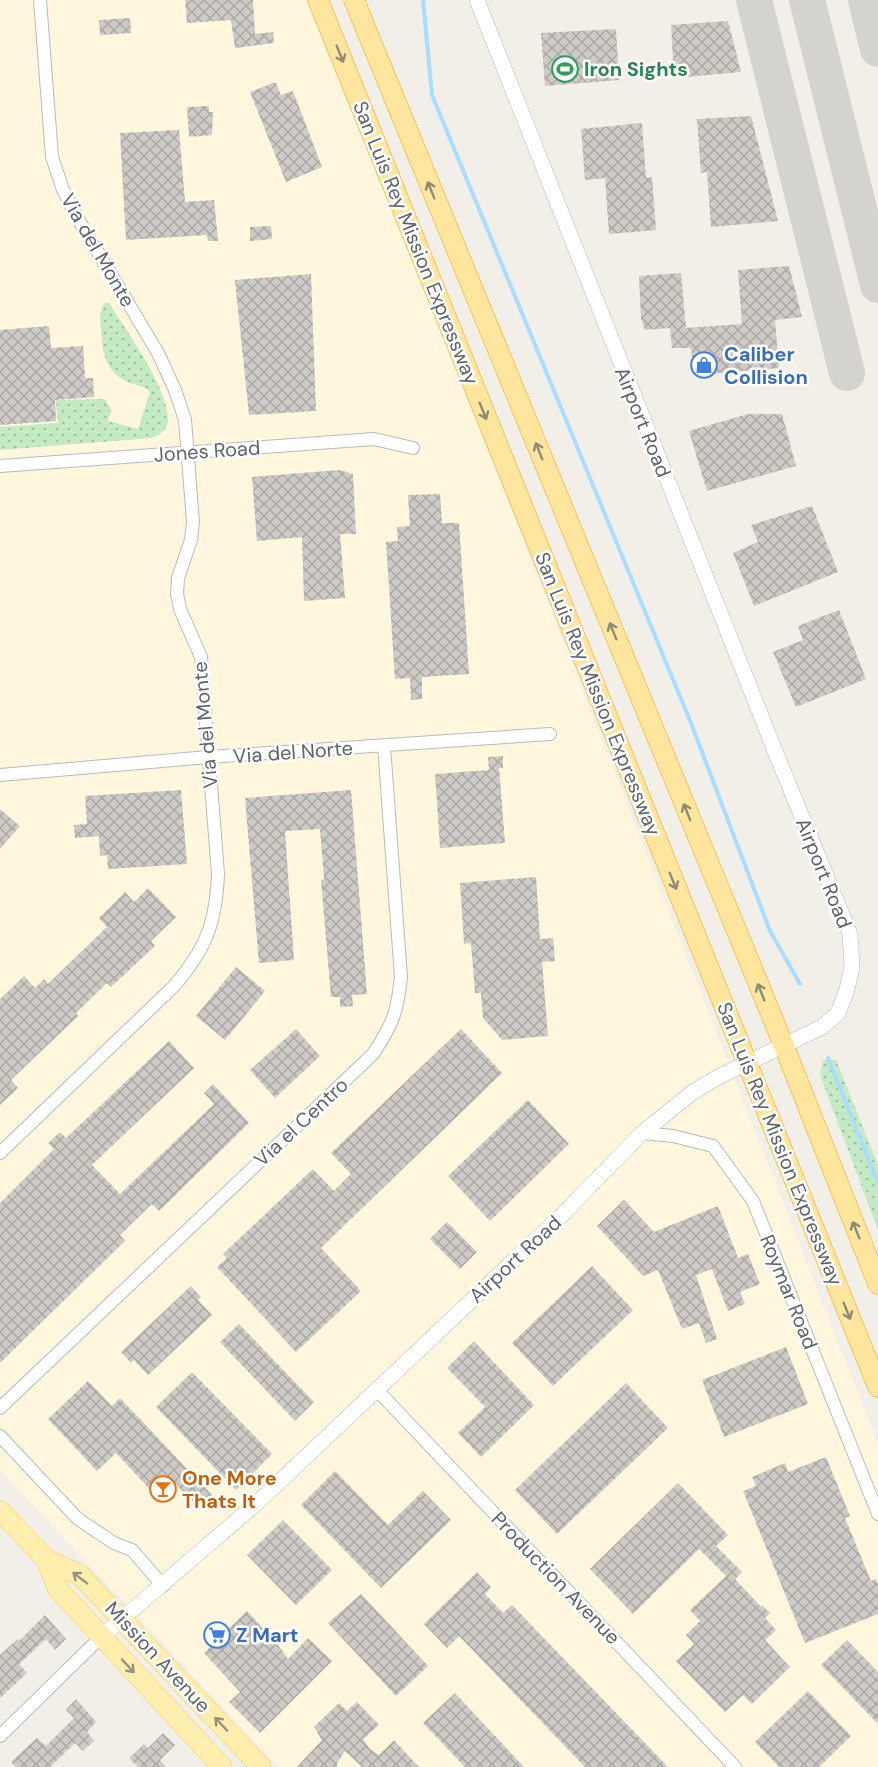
<svg xmlns="http://www.w3.org/2000/svg" width="878" height="1767" font-family="'DM Sans',sans-serif">
<style>
.commercial{fill:#fff6de}
.grass{fill:url(#grass-dots)}
.lines{fill:none;stroke-linecap:round;stroke-linejoin:round}
.stream{stroke:#a9ddff;stroke-width:4}
.taxiway{stroke:#d4d3d0;stroke-width:36}
.building{fill:url(#building-cross-hatch)}
.minor-casing{stroke:#b7babe;stroke-width:14}
.tertiary-casing{stroke:#b7babe;stroke-width:16}
.primary-casing{stroke:#fac657;stroke-width:21}
.trunk-casing{stroke:#f8a000;stroke-width:21}
.minor{stroke:#fff;stroke-width:12}
.tertiary{stroke:#fff;stroke-width:15}
.primary{stroke:#ffefae;stroke-width:20}
.trunk{stroke:#ffe69f;stroke-width:20}
.oneway{stroke:#8e8a78}
.oneway2{stroke:#969480}
.labels{text-anchor:middle;dominant-baseline:central;stroke-width:5;stroke-linejoin:round;paint-order:stroke}
.leisure-label{font-size:20px;font-weight:bold;fill:#27864d;stroke:#fff;text-anchor:start}
.street-label{font-size:20px;fill:#5e6368;stroke:#fff}
.shop-label{font-size:20px;font-weight:bold;fill:#366cbe;stroke:#fff;text-anchor:start}
.food-label{font-size:20px;font-weight:bold;fill:#c56008;stroke:#fff;text-anchor:start}
</style>
<defs>
<pattern id="grass-dots" width="8" height="8" patternUnits="userSpaceOnUse" patternTransform="scale(1.5)"><rect width="8" height="8" fill="#c4eac3"/><path d="M2 2h.1M6 6h.1" fill="none" stroke="#a2c1a2" stroke-width="1.8" stroke-linecap="round"/></pattern>
<pattern id="building-cross-hatch" width="8" height="8" patternUnits="userSpaceOnUse" patternTransform="scale(1.5)"><rect width="8" height="8" fill="#cecbc6"/><path d="M0 0l8 8M0 8l8-8" fill="none" stroke="#aaa8a5"/></pattern>
</defs>
<rect width="100%" height="100%" fill="#f1efe7"/>
<path class="commercial" d="M0 0H311L878 1444V1767H279L0 1470Z"/>
<path class="grass" d="M105 303H109C127 331 166 386 168 417 169 428 162 434 152 438L0 450V427L58 423 56 400 105 399 111 410 108 421 138 429 150 392C144 385 136 386 128 382 106 373 102 352 101 330 100 321 99 310 105 303Z
M823 1060H836L878 1165V1230L820 1075Z"/>
<g class="lines">
<path class="stream" d="M423 0 432 95 691 723 770 931 800 984
M828 1058 878 1183"/>
<path class="taxiway" d="M754 0 847 373
M807 0 878 285
M866 0 878 49"/>
</g>
<path class="building" d="M185 0H253L255 34 273 32 274 43 235 48 231 20 187 23Z
M130 18 131 33 100 35 99 20Z
M728 21 741 72 674 78 671 25Z
M616 29 619 80 545 86 541 33Z
M273 83H276L281 95 293 91 322 167 286 182 250 92Z
M209 106V112H213L212 135 189 137 187 107Z
M751 116 778 221 711 227 707 172 701 173 697 119Z
M642 123 646 178 652 177 656 230 609 234 605 178 585 180 581 129Z
M179 130 185 202 214 200 218 241H208L207 235 126 240 120 133Z
M271 226 272 239 250 241V227Z
M789 266 802 317 775 320 779 368 694 375 691 348H672L670 328 645 330 641 319 639 276 681 273 686 328 742 324 738 270Z
M311 274 316 411 249 415 235 280Z
M49 326 51 348 83 346 85 378H93L94 397 55 400 56 421 0 425V330Z
M748 414H782L796 466 707 491 689 431Z
M340 470 353 474 356 534H340L345 598 304 601 302 537 257 541 252 477Z
M440 494 442 523H459L469 674 422 677V699L411 700 410 678 395 679 386 542 398 541 397 527 410 526 408 495Z
M812 506 838 572 754 606 733 553 758 542 751 525Z
M839 610 866 679 796 707 773 652 803 640 798 626Z
M503 756V768H499L505 843 440 848 435 774 489 770 488 757Z
M181 790 187 864 108 869 107 855 100 856 99 836 75 838 74 825 87 824 85 796Z
M351 790 367 994 352 995 353 1006 340 1007V997H331L321 880 324 879 320 829 285 831 294 960 259 963 245 798Z
M0 809 20 826 0 849Z
M536 877 540 939 553 938 555 961 542 962 548 1036 502 1040 483 1018 481 993H475L471 943 464 944 460 883Z
M148 888 176 917 151 941 155 946 111 987 107 983 76 1013 78 1016 11 1080 18 1088 0 1105V999L24 976 35 988 44 979 48 984 107 927 99 918 125 892 134 902Z
M236 967 265 991 225 1040 196 1016Z
M296 1029 320 1056 275 1098 250 1070Z
M461 1029 502 1073 321 1248 361 1291 296 1352 217 1267 227 1258 223 1254 313 1169 334 1191 351 1174 331 1153Z
M169 1041 194 1068 92 1165 120 1194 214 1104 204 1093 213 1084 249 1123 159 1211 152 1204 120 1235 125 1241 0 1363V1203L54 1149 48 1143 60 1132 66 1138Z
M528 1100 569 1144 490 1221 448 1176Z
M624 1200 654 1232 718 1206 738 1258 748 1254 760 1284 740 1292 745 1304 728 1311 712 1269 696 1275 717 1339 706 1343 699 1323 682 1329 658 1270 643 1276 597 1226Z
M447 1222 477 1252 460 1269 430 1239Z
M592 1266 633 1310 553 1386 512 1343Z
M191 1286 201 1297 198 1300 212 1315 148 1375 134 1360 131 1363 121 1352Z
M239 1324 314 1402 295 1421 220 1342Z
M474 1341 534 1405 481 1457 458 1433 485 1407 447 1368Z
M786 1347 808 1404 724 1437 702 1380Z
M192 1372 272 1454 236 1490 156 1407Z
M88 1381 112 1406 120 1398 213 1496 200 1509 175 1483 158 1498 116 1453 97 1471 48 1419Z
M626 1383 668 1428 557 1534 515 1490Z
M826 1457 850 1516 845 1518 871 1581 876 1579 878 1584V1614L805 1643 743 1491 756 1486 752 1477 785 1463 788 1472Z
M335 1471 388 1525 423 1491 451 1520 381 1588 301 1505Z
M678 1483 728 1535 716 1546 742 1572 735 1579 761 1607 762 1605 770 1613 765 1618 776 1630 765 1640 790 1667 752 1704 743 1695 725 1712 676 1661 694 1644 686 1635 700 1621 690 1610 726 1576 699 1549 633 1614 590 1569Z
M283 1520 332 1570 296 1605 247 1555Z
M477 1572 491 1587 485 1594 503 1613 512 1605 668 1767H585L459 1636 447 1648 424 1624Z
M361 1594 428 1666 396 1696 328 1623Z
M247 1611 275 1641 288 1659 308 1638 332 1661 260 1733 229 1702 240 1692 204 1653Z
M45 1615 66 1639 55 1650 46 1639 19 1664 27 1673 0 1698V1655L18 1639 19 1641Z
M847 1640 878 1672V1724L821 1665Z
M808 1691 851 1736 819 1767H779L755 1742Z
M455 1693 524 1767H465L423 1723Z
M76 1699 96 1722 87 1732 94 1741 83 1751 75 1743 50 1767H16L11 1762 37 1738 46 1746 74 1718 66 1710Z
M357 1702 379 1725 363 1739 370 1749 379 1755 394 1740 419 1767H362L345 1751 337 1763V1767H297L322 1740 314 1727 339 1703 347 1711Z
M163 1733 175 1745 160 1760 166 1767H138L129 1758 144 1744 148 1748Z"/>
<g class="lines">
<g class="minor-casing">
<path id="minor" d="M0 466 374 439 413 448
M0 775 208 757 550 734
M642 1133 673 1136 713 1146 753 1201 878 1514
M0 1153 174 986C206 949 216 923 218 874L201 657 180 609 177 594 178 578 191 540 193 522 185 420 175 390 158 353 78 219 63 190 52 157 40 0
M377 1390 735 1767
M0 1408 373 1054C393 1023 397 1014 401 977L384 746
M0 1436 78 1519 114 1543 132 1550 163 1586
M0 1736 101 1637"/>
</g>
<g class="tertiary-casing">
<path id="tertiary" d="M101 1637 258 1502 563 1214 642 1133 693 1092 720 1076 822 1027 838 1013 847 990 852 967 850 934 779 761 477 0"/>
</g>
<g class="primary-casing">
<path id="primary" d="M0 1511 46 1559 80 1575 261 1767
M46 1559 58 1589 222 1767"/>
</g>
<g class="trunk-casing">
<path id="trunk" d="M318 0 878 1387
M354 0 784 1046 878 1284"/>
</g>
<use href="#minor" class="minor"/>
<use href="#tertiary" class="tertiary"/>
<use href="#primary" class="primary"/>
<use href="#trunk" class="trunk"/>
</g>
<defs><path id="oneway-shaft" d="M-6 0H5M1.5-3L5.5 0L1.5 3" fill="none" stroke-width="1.6" stroke-linecap="round" stroke-linejoin="round" transform="scale(1.5)"/></defs>
<g class="oneway">
<use href="#oneway-shaft" transform="translate(340 54) rotate(68)"/>
<use href="#oneway-shaft" transform="translate(431 190) rotate(-112)"/>
<use href="#oneway-shaft" transform="translate(483 411) rotate(68)"/>
<use href="#oneway-shaft" transform="translate(539 451) rotate(-112)"/>
<use href="#oneway-shaft" transform="translate(613 631) rotate(-112)"/>
<use href="#oneway-shaft" transform="translate(687 812) rotate(-112)"/>
<use href="#oneway-shaft" transform="translate(673 881) rotate(68)"/>
<use href="#oneway-shaft" transform="translate(761 992) rotate(-112)"/>
<use href="#oneway-shaft" transform="translate(856 1230) rotate(-112)"/>
<use href="#oneway-shaft" transform="translate(847 1311) rotate(68)"/>
</g>
<g class="oneway2">
<use href="#oneway-shaft" transform="translate(80 1578) rotate(-143)"/>
<use href="#oneway-shaft" transform="translate(128 1666) rotate(47)"/>
<use href="#oneway-shaft" transform="translate(221 1724) rotate(-133)"/>
</g>
<defs>
<g id="stadium-ring" transform="scale(1.35)"><circle r="9.5" fill="#fff" stroke="#2e9e5b" stroke-width="1.5"/><path d="M0-5a6.5 5 0 1 0 0 10a6.5 5 0 1 0 0-10ZM-3.5-1.8h7v3.6h-7Z" fill="#2e9e5b"/></g>
<g id="shop-ring" transform="scale(1.35)"><circle r="9.5" fill="#fff" stroke="#3f7fe0" stroke-width="1.5"/><path d="M-5-2.5h2.3a2.7 3.5 0 0 1 5.4 0H5L5.5 6h-11ZM-1.5-2.5h3a1.5 2.3 0 0 0-3 0Z" fill="#3f7fe0"/></g>
<g id="bar-ring" transform="scale(1.35)"><circle r="9.5" fill="#fff" stroke="#e8710a" stroke-width="1.5"/><path d="M-6-5H6L.8 .8V4.5H3.5V6h-7V4.5H-.8V.8Z" fill="#e8710a"/></g>
<g id="supermarket-ring" transform="scale(1.35)"><circle r="9.5" fill="#fff" stroke="#3f7fe0" stroke-width="1.5"/><path d="M-6-5.5h2.5l.6 2H6L4.5 2H-2.5L-4.4-4H-6ZM-1.5 3.2a1.3 1.3 0 1 0 .1 0ZM3 3.2a1.3 1.3 0 1 0 .1 0Z" fill="#3f7fe0"/></g>
</defs>
<g fill-rule="evenodd">
<use href="#stadium-ring" x="565" y="69"/>
<use href="#shop-ring" x="704" y="365"/>
<use href="#bar-ring" x="163" y="1489"/>
<use href="#supermarket-ring" x="217" y="1635"/>
</g>
<g class="labels">
<g class="leisure-label">
<text x="584" y="69">Iron Sights</text>
</g>
<g class="street-label">
<text transform="translate(416 243) rotate(68)">San Luis Rey Mission Expressway</text>
<text transform="translate(98 250) rotate(60)">Via del Monte</text>
<text transform="translate(643 422) rotate(68)">Airport Road</text>
<text transform="translate(207 451) rotate(-4)">Jones Road</text>
<text transform="translate(598 694) rotate(68)">San Luis Rey Mission Expressway</text>
<text transform="translate(205 725) rotate(-95)">Via del Monte</text>
<text transform="translate(293 752) rotate(-4)">Via del Norte</text>
<text transform="translate(824 873) rotate(68)">Airport Road</text>
<text transform="translate(301 1122) rotate(-43)">Via el Centro</text>
<text transform="translate(780 1144) rotate(68)">San Luis Rey Mission Expressway</text>
<text transform="translate(515 1259) rotate(-43)">Airport Road</text>
<text transform="translate(789 1292) rotate(68)">Roymar Road</text>
<text transform="translate(556 1578) rotate(46)">Production Avenue</text>
<text transform="translate(158 1657) rotate(47)">Mission Avenue</text>
</g>
<g class="shop-label">
<text x="724" y="354">Caliber<tspan x="724" dy="23">Collision</tspan></text>
<text x="236" y="1635">Z Mart</text>
</g>
<g class="food-label">
<text x="182" y="1478">One More<tspan x="182" dy="23">Thats It</tspan></text>
</g>
</g>
</svg>
